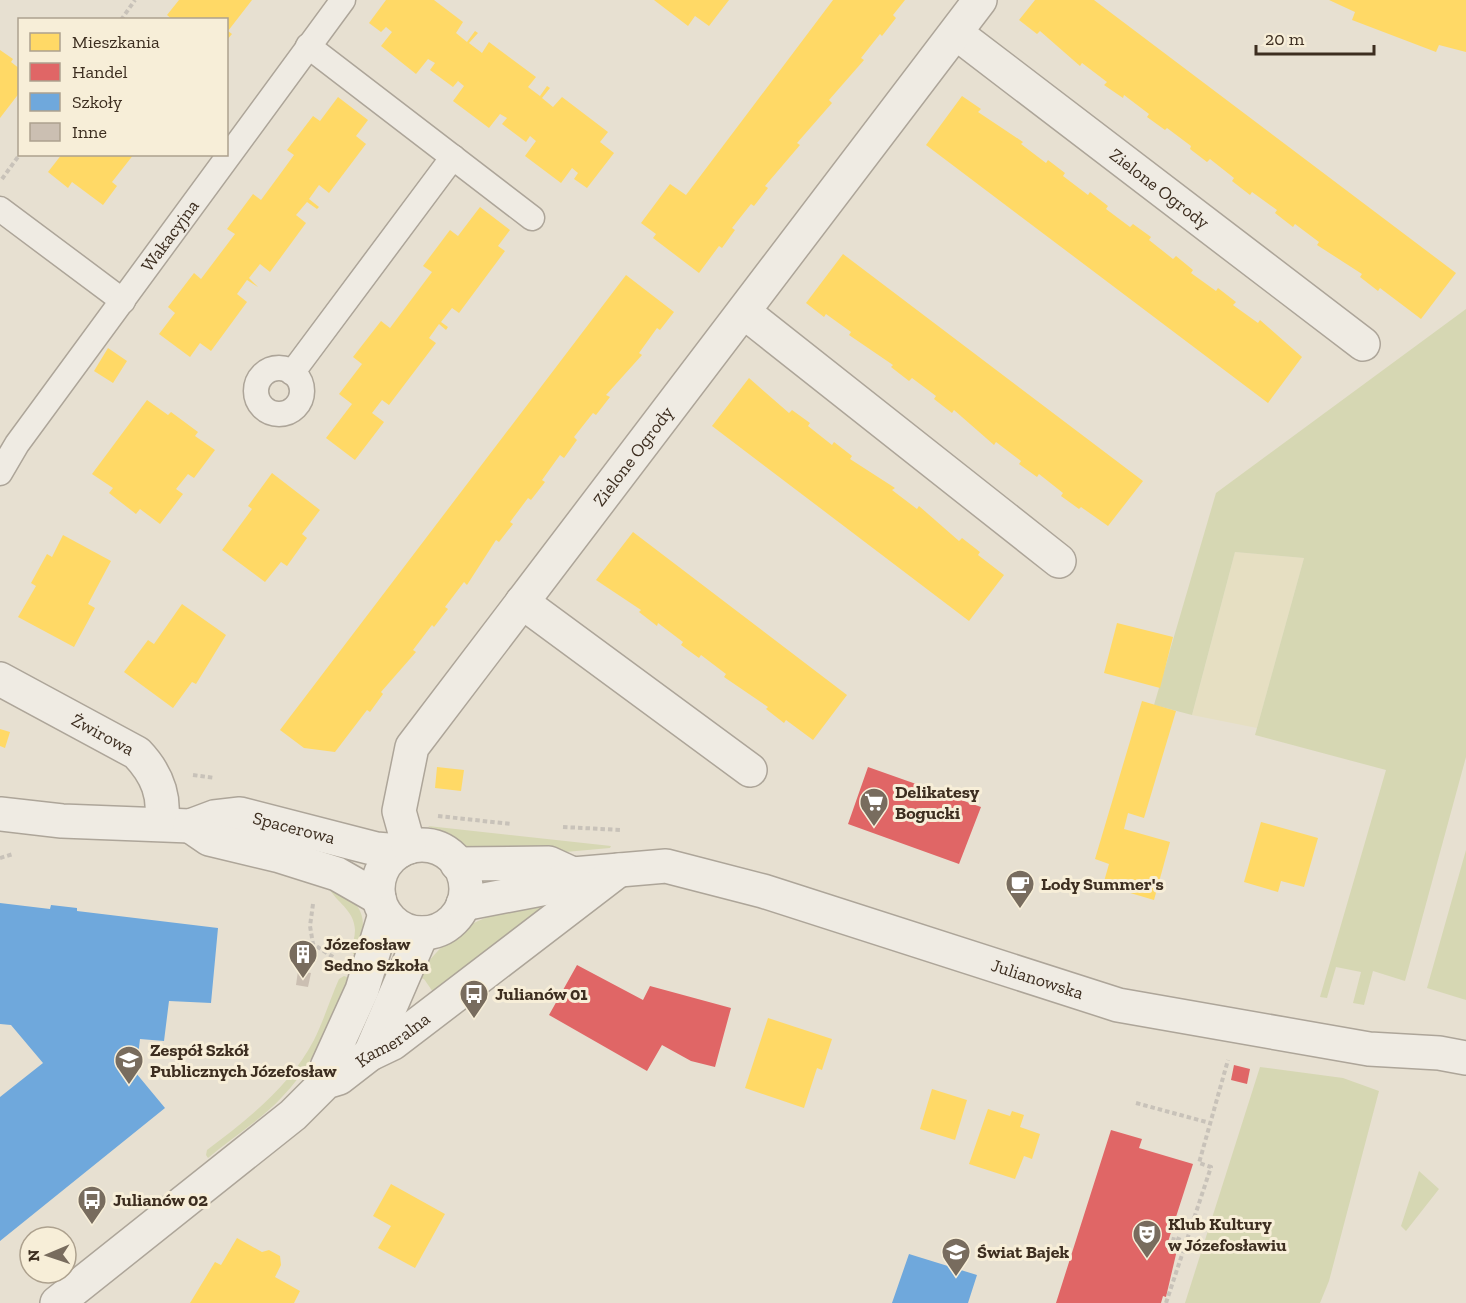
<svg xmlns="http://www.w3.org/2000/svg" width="1466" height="1303" font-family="'Zilla Slab',serif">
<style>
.farmland{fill:#e6dfc2}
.green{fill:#d6d7b3}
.homes{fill:#ffd966}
.shops{fill:#e06666}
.schools{fill:#6fa8dc}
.building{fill:#cbbfb2}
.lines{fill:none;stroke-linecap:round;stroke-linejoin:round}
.service-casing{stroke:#ada599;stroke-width:27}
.minor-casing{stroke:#ada599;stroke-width:36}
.path{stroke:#c8c2b9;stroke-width:4;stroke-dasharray:4.5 3;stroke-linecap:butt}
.service{stroke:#efebe3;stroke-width:24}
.minor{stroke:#efebe3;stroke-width:33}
.labels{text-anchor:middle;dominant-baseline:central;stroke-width:6;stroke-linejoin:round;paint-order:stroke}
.street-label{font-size:18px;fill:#3d2e20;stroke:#f7eed8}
.poi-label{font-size:18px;font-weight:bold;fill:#3d2e20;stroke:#f7eed8;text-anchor:start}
</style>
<rect width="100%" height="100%" fill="#e7e0d1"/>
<path class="farmland" d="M1235 552 1304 558 1257 728 1192 715Z"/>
<path class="green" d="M1466 309V757L1405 981 1373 971 1364 1005 1353 1003 1361 972 1336 967 1327 998 1320 997 1386 770 1255 735 1304 558 1235 552 1192 715 1154 705 1216 493Z
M428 826 611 846 610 848 554 853 467 849Z
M1466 850V1000L1427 988Z
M331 886C367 906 367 918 358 956L353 954C351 946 355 939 355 930 354 911 340 905 330 890Z
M548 903 550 904 433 992 424 979 417 977C433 953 460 926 488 917 507 910 528 908 548 903Z
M344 976 350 978C331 1020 315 1063 282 1097 261 1120 231 1138 208 1158L206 1155 207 1150C248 1119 290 1086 314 1040 324 1020 330 999 339 979Z
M1260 1067 1343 1078 1379 1091 1329 1281 1320 1303H1185Z
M1419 1171 1439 1189 1406 1231 1401 1226Z"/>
<path class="homes" d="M179 0H252L228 31 232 34 226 41V20H173L167 15Z
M386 0H434L463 22 456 33 467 42 475 31 478 33 469 43 482 53 489 42 536 77 528 87 540 96 547 86 550 88 542 98 553 107 562 97 608 132 600 142 614 153 587 188 574 179 578 173 572 168 561 183 525 156 536 141 530 136 526 142 502 124 507 118 500 114 489 128 453 101 464 86 458 81 453 87 430 70 435 63 428 59 416 74 381 46 392 32 386 27 381 32 369 23Z
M654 0H729L709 26 695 16 688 26Z
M833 0H905L893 15 896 18 882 36 880 34 861 58 864 60 829 100 832 103 797 143 800 145 765 186 768 188 754 206 751 204 732 228 735 230 722 248 719 246 699 273 653 238 656 234 641 223 670 184 686 195Z
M1035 0H1094L1456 273 1421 319 1380 288 1378 291 1360 277 1362 274 1317 245 1319 242 1295 224 1293 227 1275 213 1277 210 1252 192 1250 195 1232 181 1234 178 1210 159 1207 162 1190 149 1191 146 1167 128 1165 130 1147 117 1149 114 1124 95 1123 98 1104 85 1107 82 1082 63 1080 66 1040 31 1037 34 1019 20Z
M1329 0H1466V52L1439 45 1436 52 1352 20 1355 12Z
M0 50 13 59 11 62 20 69V92L0 118Z
M962 96 981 109 978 112 1023 142 1021 144 1046 163 1048 160 1065 173 1063 176 1088 195 1090 192 1108 206 1106 209 1130 227 1133 224 1151 237 1149 240 1173 259 1176 256 1193 270 1191 273 1216 291 1218 288 1236 302 1233 305 1258 323 1260 320 1302 357 1268 403 926 145Z
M338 97 368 120 356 136 366 144 329 193 319 185 309 199 319 207 317 209 307 202 296 215 306 223 270 272 260 264 249 278 258 287 247 280 237 294 247 302 211 351 200 343 190 357 159 334 175 313 168 307 194 273 201 279 235 234 227 229 253 194 261 200 278 177 294 155 287 150 313 116 320 121Z
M62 154H134L112 182 117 186 103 205 72 182 68 188 48 172Z
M480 207 510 230 498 246 505 251 459 313 452 308 441 322 448 327 446 330 439 324 429 338 436 343 389 405 382 400 372 413 384 422 355 460 326 438 352 404 339 394 362 364 353 357 381 321 390 328 432 272 423 266 450 230 458 236Z
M843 254 1143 481 1108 526 1081 507 1079 509 1061 496 1063 493 1039 474 1037 477 1019 464 1021 461 996 442 994 445 954 410 952 413 934 399 936 396 912 378 909 381 891 367 893 365 849 335 851 332 826 314 824 317 806 303Z
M626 275 674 312 660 330 657 328 639 353 642 355 606 395 610 397 596 415 593 413 574 437 577 440 564 458 560 455 542 480 545 482 531 500 528 498 510 522 513 524 499 542 496 540 467 585 464 582 445 607 448 609 434 627 432 625 413 650 416 652 381 692 383 694 370 712 367 710 335 752 304 748 280 730Z
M108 348 127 361 113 383 94 371Z
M749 378 789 413 792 410 810 423 808 426 832 445 834 442 852 456 850 459 895 488 892 490 917 509 919 506 959 541 962 538 980 552 978 555 1004 575 969 621 712 426Z
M147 400 168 415 171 412 198 432 195 436 215 450 194 478 188 474 176 489 183 494 160 524 140 509 136 514 109 493 113 488 92 474Z
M272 473 320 510 302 534 307 538 287 566 281 562 265 582 222 550 252 509 248 506Z
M633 532 847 695 813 740 786 720 784 723 766 709 768 707 724 677 726 674 701 655 699 658 681 645 683 642 658 623 657 626 639 612 641 610 596 580Z
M63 535 111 561 88 604 95 608 74 647 18 617 36 586 31 583 47 554 52 557Z
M182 604 226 635 196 684 192 682 173 708 124 672 148 640 154 644Z
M1117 623 1173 637 1160 688 1104 673Z
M1142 701 1176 711 1144 818 1128 813 1124 829 1170 842 1154 900 1103 885 1109 864 1095 859Z
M0 729 10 732 5 748 0 746Z
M437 767 464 770 461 791 435 788Z
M1261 822 1318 838 1304 887 1281 881 1278 892 1244 882Z
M768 1018 832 1039 822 1070 817 1068 804 1108 745 1088Z
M932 1089 967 1100 955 1140 920 1129Z
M988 1109 1010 1116 1012 1111 1024 1115 1020 1127 1040 1134 1032 1159 1024 1156 1015 1179 969 1164Z
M391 1184 445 1214 415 1268 378 1248 391 1226 373 1216Z
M237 1238 262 1252 269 1250 280 1256 281 1265 275 1277 300 1291 294 1303H190L215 1262 221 1265Z"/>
<path class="shops" d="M868 767 981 807 959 864 848 824Z
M577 965 643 1000 650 986 731 1008 715 1067 691 1061 662 1045 647 1071 549 1015Z
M1234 1065 1250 1069 1247 1084 1231 1080Z
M1111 1130 1142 1139 1139 1148 1193 1164 1166 1248 1177 1250 1166 1297 1163 1296 1161 1303H1056Z"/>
<path class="schools" d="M0 903 50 909 51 905 77 908V911L218 928 211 1003 169 1001 164 1041 140 1039 136 1073 165 1108 0 1241V1097L43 1063 11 1025 0 1024Z
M909 1254 977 1275 968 1303H892Z"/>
<path class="building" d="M298 971 311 973 308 987 296 985Z"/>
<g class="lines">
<g class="service-casing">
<g id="service">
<path d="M308 46 532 218"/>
<path d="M0 209 123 301"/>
<circle cx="279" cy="391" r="23"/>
<path d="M292 373 453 157"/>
<path id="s1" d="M0 473 17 444 343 0"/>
</g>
</g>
<g class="minor-casing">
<g id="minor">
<path id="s2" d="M956 33 1363 344"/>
<path d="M744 312 1059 561"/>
<path d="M522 602 750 770"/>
<path id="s3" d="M0 679 137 753C157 774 166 796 161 824"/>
<path id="s4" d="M0 814 62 821 190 826 214 817 240 814 376 849 400 851"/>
<path d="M190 826 209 839 280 856 337 874 379 898"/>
<circle cx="422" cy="889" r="44"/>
<path id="s5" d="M409 847 399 811 412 747 980 0"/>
<path d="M457 864 549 863 573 874"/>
<path id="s6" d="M463 904 552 887 573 874 666 866 763 891 1118 1005 1369 1049 1439 1053 1466 1058"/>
<path d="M370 1054 422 933"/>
<path d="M326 1082 327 1067 362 990 385 914"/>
<path id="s7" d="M57 1303 293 1115 326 1082 339 1078 370 1054 393 1043 619 870"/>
</g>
</g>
<path class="path" d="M121 20 135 0
M2 179 20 154
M193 775 215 778
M438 816 511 824
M563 827 622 830
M0 858 13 854
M313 904 310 926 313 944 333 957
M1136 1103 1210 1123
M1171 1249 1174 1237 1186 1242
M1166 1303 1211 1167 1199 1163 1228 1060"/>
<use href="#service" class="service"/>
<use href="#minor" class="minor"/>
</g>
<defs>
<g id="supermarket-pin" transform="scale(1.5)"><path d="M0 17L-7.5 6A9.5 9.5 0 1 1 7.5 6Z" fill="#786c5e" stroke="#f7eed8"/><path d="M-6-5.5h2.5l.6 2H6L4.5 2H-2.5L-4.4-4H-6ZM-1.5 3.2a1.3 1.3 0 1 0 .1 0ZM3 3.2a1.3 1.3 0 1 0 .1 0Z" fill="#fff"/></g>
<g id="cafe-pin" transform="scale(1.5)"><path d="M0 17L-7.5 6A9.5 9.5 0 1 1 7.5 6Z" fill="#786c5e" stroke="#f7eed8"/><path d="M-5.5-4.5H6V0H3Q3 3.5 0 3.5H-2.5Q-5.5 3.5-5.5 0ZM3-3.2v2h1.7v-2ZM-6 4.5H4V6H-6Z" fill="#fff"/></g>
<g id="building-pin" transform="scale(1.5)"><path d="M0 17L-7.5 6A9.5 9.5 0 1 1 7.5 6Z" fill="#786c5e" stroke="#f7eed8"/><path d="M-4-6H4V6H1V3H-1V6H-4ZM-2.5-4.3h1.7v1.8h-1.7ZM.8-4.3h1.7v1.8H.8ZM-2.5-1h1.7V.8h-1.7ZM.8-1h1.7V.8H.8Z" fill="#fff"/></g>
<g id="bus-pin" transform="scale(1.5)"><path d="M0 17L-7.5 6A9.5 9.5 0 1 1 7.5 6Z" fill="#786c5e" stroke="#f7eed8"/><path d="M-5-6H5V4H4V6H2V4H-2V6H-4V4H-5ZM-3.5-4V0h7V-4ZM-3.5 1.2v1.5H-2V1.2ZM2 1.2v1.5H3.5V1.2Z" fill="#fff"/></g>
<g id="school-pin" transform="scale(1.5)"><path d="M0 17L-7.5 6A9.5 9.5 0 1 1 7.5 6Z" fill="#786c5e" stroke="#f7eed8"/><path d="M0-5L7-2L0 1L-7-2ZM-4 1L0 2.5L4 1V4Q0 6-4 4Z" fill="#fff"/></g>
<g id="theatre-pin" transform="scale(1.5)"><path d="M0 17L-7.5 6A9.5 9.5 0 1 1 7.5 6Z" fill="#786c5e" stroke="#f7eed8"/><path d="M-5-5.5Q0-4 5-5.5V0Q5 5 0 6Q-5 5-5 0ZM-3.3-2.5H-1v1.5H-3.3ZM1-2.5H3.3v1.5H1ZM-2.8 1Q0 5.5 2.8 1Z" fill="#fff"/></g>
</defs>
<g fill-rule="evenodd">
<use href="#supermarket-pin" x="874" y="802"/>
<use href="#cafe-pin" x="1020" y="884"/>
<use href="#building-pin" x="303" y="954"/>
<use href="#bus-pin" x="474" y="994"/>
<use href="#school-pin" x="129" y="1060"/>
<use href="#bus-pin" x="92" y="1200"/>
<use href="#theatre-pin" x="1147" y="1234"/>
<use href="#school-pin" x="956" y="1252"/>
</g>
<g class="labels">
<g class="street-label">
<text stroke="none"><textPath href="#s2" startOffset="256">Zielone Ogrody</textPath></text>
<text stroke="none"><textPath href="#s1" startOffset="292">Wakacyjna</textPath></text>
<text stroke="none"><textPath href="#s5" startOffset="468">Zielone Ogrody</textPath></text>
<text stroke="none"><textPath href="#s3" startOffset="117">Żwirowa</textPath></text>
<text stroke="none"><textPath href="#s4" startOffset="298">Spacerowa</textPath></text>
<text stroke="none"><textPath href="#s6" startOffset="597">Julianowska</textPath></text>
<text stroke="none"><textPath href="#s7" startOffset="428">Kameralna</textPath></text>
</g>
<g class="poi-label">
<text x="895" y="792">Delikatesy<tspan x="895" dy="21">Bogucki</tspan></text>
<text x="1041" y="884">Lody Summer's</text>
<text x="324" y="944">Józefosław<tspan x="324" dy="21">Sedno Szkoła</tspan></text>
<text x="495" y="994">Julianów 01</text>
<text x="150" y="1050">Zespół Szkół<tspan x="150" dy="21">Publicznych Józefosław</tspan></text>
<text x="113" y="1200">Julianów 02</text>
<text x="1168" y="1224">Klub Kultury<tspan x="1168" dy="21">w Józefosławiu</tspan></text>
<text x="977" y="1252">Świat Bajek</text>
</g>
</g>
<rect x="18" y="18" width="210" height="138" fill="#f7eed8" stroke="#ada18e" stroke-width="1.5"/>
<rect x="30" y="33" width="30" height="18" fill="#ffd966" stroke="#ada18e" stroke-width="1.5"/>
<text x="72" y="48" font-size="18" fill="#3d2e20">Mieszkania</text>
<rect x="30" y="63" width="30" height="18" fill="#e06666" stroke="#ada18e" stroke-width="1.5"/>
<text x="72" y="78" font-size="18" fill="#3d2e20">Handel</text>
<rect x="30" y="93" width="30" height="18" fill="#6fa8dc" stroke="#ada18e" stroke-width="1.5"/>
<text x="72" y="108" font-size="18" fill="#3d2e20">Szkoły</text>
<rect x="30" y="123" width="30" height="18" fill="#cbbfb2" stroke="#ada18e" stroke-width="1.5"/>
<text x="72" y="138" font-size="18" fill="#3d2e20">Inne</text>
<g transform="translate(48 1255) rotate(268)"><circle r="28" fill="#f7eed8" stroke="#ada18e" stroke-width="1.5"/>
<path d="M0-4.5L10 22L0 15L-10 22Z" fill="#786c5e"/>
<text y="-9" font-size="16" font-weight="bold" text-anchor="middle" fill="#3d2e20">N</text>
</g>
<path d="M1256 45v9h118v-9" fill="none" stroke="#3d2e20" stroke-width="3"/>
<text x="1265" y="45" font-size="18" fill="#3d2e20" stroke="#f7eed8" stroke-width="4.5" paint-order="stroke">20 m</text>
</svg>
